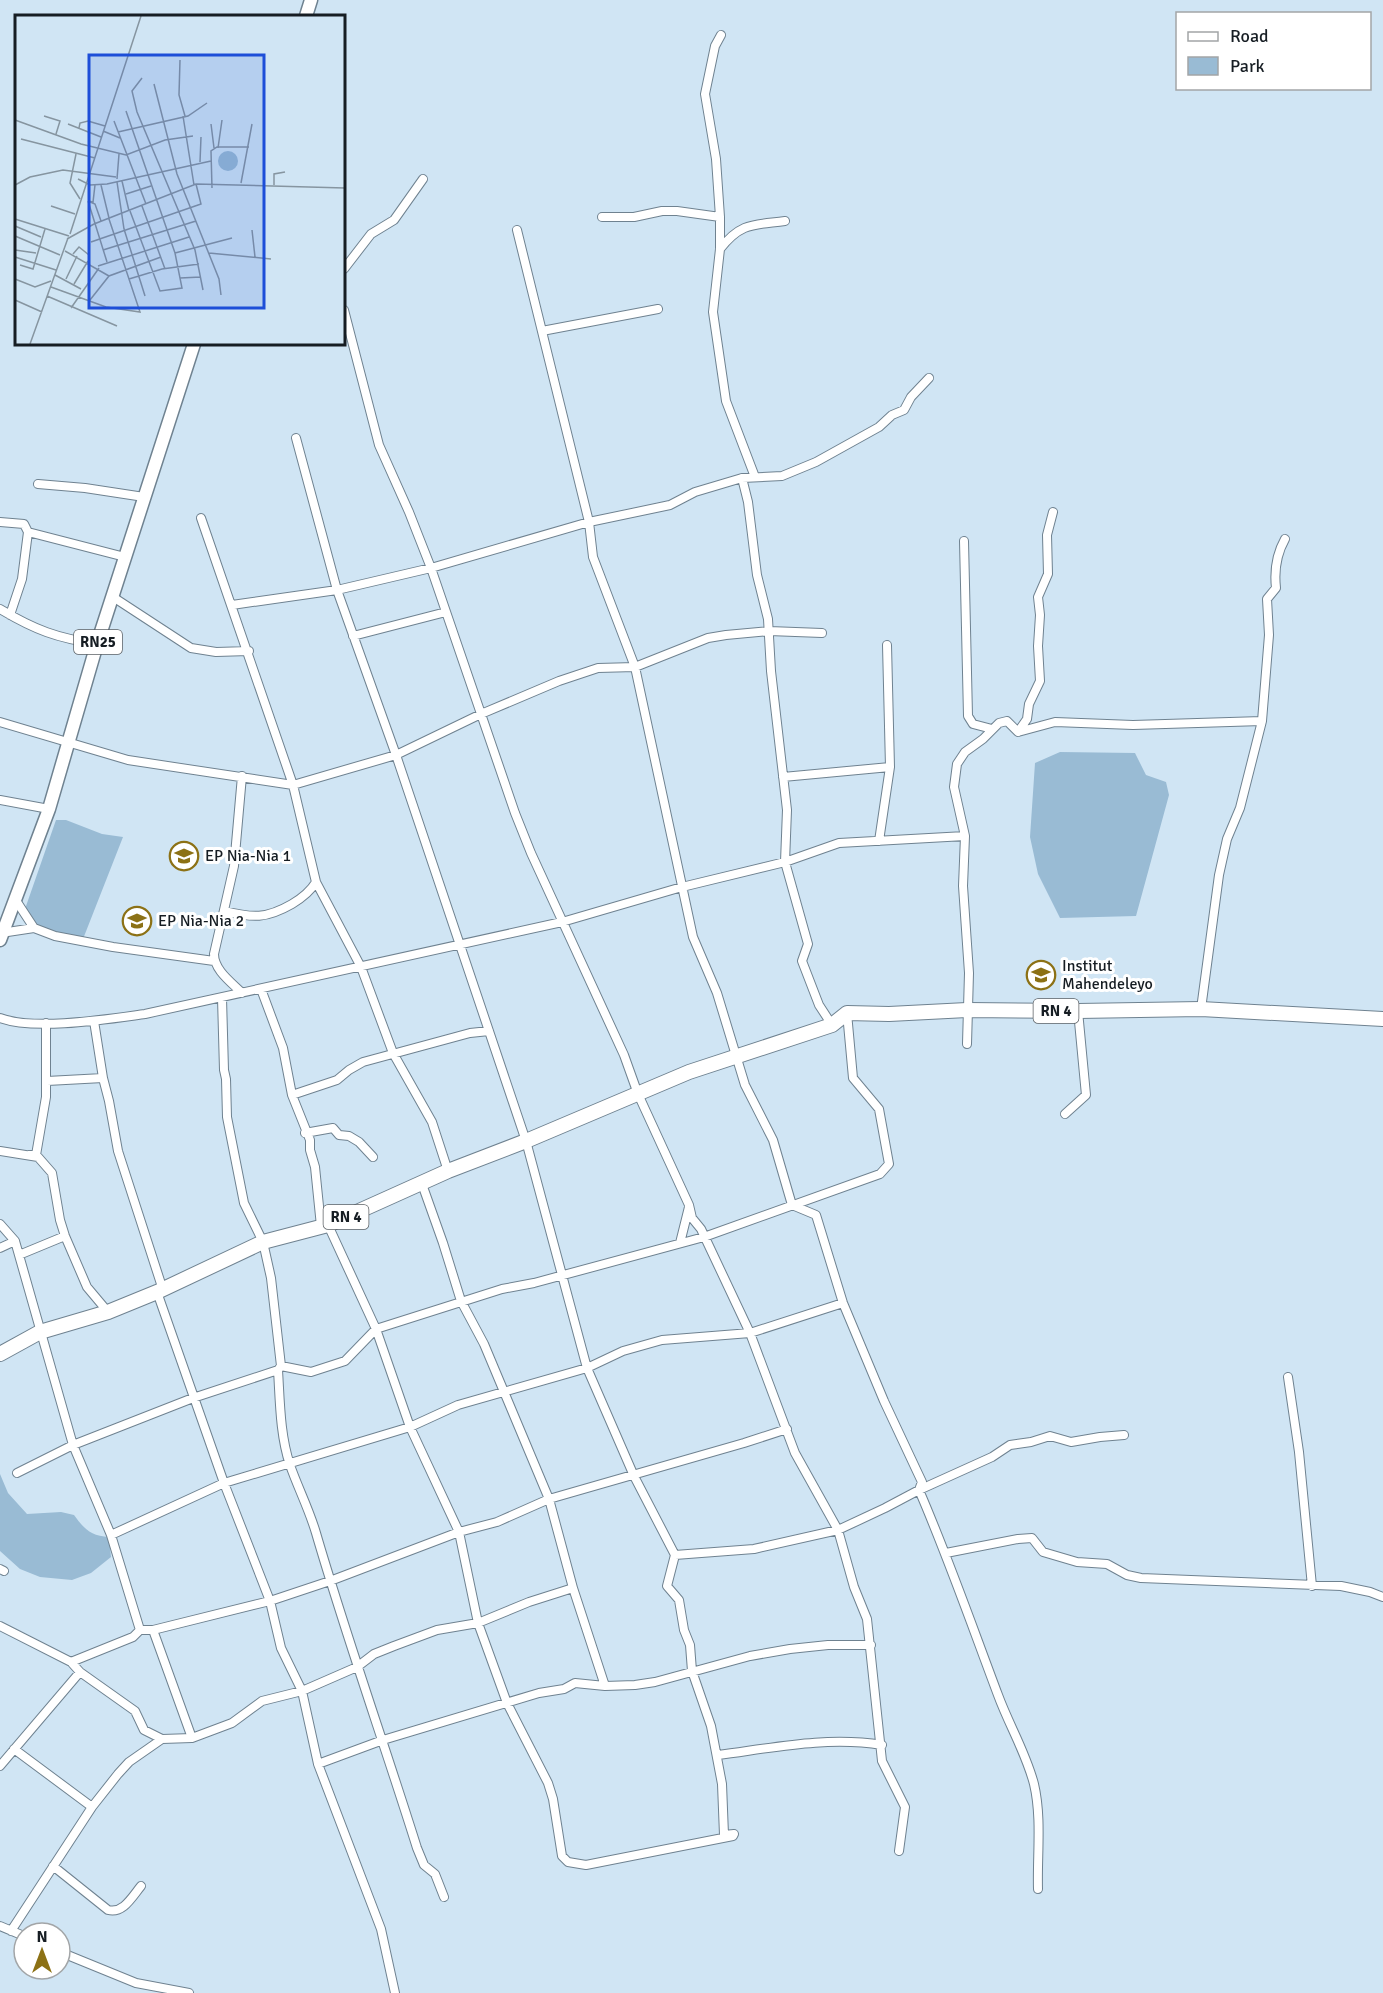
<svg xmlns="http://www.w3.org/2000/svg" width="1383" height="1993" font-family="Signika,sans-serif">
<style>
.green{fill:#99bbd4}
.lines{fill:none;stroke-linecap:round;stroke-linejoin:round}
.street-casing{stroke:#6f8290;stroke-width:10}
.primary-casing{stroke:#6f8290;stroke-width:15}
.highway-casing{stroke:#6f8290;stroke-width:16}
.street{stroke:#fff;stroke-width:8}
.primary{stroke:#fff;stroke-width:12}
.highway{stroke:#fff;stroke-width:14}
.labels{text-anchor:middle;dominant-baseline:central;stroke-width:6;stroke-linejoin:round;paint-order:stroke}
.shield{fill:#fff;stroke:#5c6165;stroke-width:1.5}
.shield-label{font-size:15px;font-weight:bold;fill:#161d23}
.poi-label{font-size:16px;fill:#161d23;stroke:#fff;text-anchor:start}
.inset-road{fill:none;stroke:#8695a0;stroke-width:1.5}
.view{fill:#1d4ed8;fill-opacity:0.15;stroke:#1d4ed8;stroke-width:3}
.inset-edge{fill:none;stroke:#161d23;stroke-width:3}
</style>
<rect width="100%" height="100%" fill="#d0e5f4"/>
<path class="green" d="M1060 752 1135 753 1146 775 1166 782 1169 795 1136 916 1060 918 1038 874 1030 837 1035 763Z
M56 820H66L102 834 123 837 83 939 36 926 25 909Z
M0 1474 8 1493 27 1514 61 1512 74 1515C84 1529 91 1536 109 1537L111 1557 91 1573 72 1580 40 1577 20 1569 0 1551Z"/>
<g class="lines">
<g class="street-casing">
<path id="street" d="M721 35 715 46 705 94 716 159 720 217V249L713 312 726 401 755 477
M602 217H634L662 211H677L720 217
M517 230 589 522 593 557 635 667 693 937 717 993 745 1085 773 1140 792 1205 816 1215 843 1303 884 1401 922 1482 919 1490C948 1557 972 1626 998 1695 1009 1725 1026 1753 1034 1784 1042 1818 1037 1855 1038 1889
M720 249C741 222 754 225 785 221
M344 269 371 234 394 220 423 179
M344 310 379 445 409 512 431 568 515 813 531 853 624 1055 638 1094 689 1205 692 1218 701 1229 750 1333 795 1453 838 1530 854 1587 867 1619 882 1761 905 1807 899 1851
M542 331 658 309
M296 438 337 590 396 755 526 1141 587 1368 634 1476 675 1555 667 1586 679 1600 684 1630 690 1645 692 1671 711 1726 722 1784 724 1835 734 1834 733 1836 586 1865 568 1862 562 1856 553 1799 548 1783 507 1703 478 1623 459 1532 410 1427 376 1329 328 1225
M742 478 748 502 757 575 768 619 771 671 787 810 785 862 808 944 802 961 819 1005 832 1025
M38 484 85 488 144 497
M201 518 293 785 316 882 361 967 393 1053 432 1122 448 1171
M0 522 24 524 28 532 125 557
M964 541 968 716 973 724 992 729
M113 597 191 648 216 652 249 651
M232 605 337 590 431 568 589 522 670 505 695 492 742 478 782 476 816 462 879 427 892 415 904 410 911 397 929 378
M0 609C35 630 57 638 97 644
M10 615 22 579 28 532
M353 636 446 612
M0 722 128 760 293 785 396 755 481 714 559 681 598 668 635 667 708 638 726 635 769 631 822 633
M1018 732 1027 719 1029 704 1040 681 1038 646 1040 615 1038 597 1048 574 1047 535 1053 512
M783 777 890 767
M0 800 49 809
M879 841 890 767 887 645
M15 899 34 928
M224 911C253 918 266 919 292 904 302 898 310 892 316 882
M1 933 34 928 55 936 113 947 214 961
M261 989 283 1048 292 1095 310 1140V1150L315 1167 321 1226
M242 993C231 982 214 970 214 954L234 866 242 776
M222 998 224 1070 226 1079 227 1117 244 1203 263 1242 271 1278 281 1366
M1201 1009 1219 875 1227 839 1240 808 1262 721 1269 635 1267 599 1276 588C1274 570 1276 555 1285 539
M0 1018C34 1031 108 1019 145 1014L562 922 682 887 785 862 839 843 965 836
M94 1021 103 1078 109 1101 118 1151 163 1290
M967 1044 969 973 963 886 965 836 954 787 957 764 965 752 983 739 999 723 1007 721 1018 732 1055 722 1133 725 1262 721
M47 1081 103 1078
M292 1095 337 1080 349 1070 363 1062 470 1033 489 1031
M1065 1114 1086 1095 1078 1011
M305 1133 333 1128 339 1135 349 1136 359 1142 373 1157
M0 1151 38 1157 52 1173 60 1220 65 1236 87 1287 108 1312
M30 1155H36L46 1097V1023
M422 1184 443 1243 461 1301 484 1344 549 1499 573 1588 605 1686
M0 1224 15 1241 73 1445 111 1535 140 1630
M680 1243 689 1207
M0 1248 15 1241
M19 1255 65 1236
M157 1292 224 1483 270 1601 281 1648 302 1691 318 1764 381 1929 395 1993
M278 1370C280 1402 280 1435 290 1465 298 1488 309 1509 316 1533 347 1639 384 1743 417 1848L424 1865 435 1874 444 1897
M1288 1377 1299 1452 1312 1586
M17 1473 73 1445 193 1398 278 1370 281 1366 311 1372 345 1361 376 1329 502 1289 534 1283 704 1237 880 1174 889 1164 879 1109 853 1078 847 1013
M111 1535 224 1483 410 1427 458 1405 587 1368 623 1351 662 1340 750 1333 843 1303
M946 1553 1018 1539 1032 1538 1043 1552 1077 1562 1107 1564 1127 1575 1141 1578 1341 1586 1370 1592 1383 1597
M675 1555 754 1549 838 1530 885 1508 919 1490 992 1457 1010 1445 1031 1442 1050 1436 1071 1442 1100 1437 1124 1435
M0 1569 4 1571
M0 1626 71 1662 80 1672 135 1711 144 1730 162 1739
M153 1630 192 1738
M71 1662 133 1637 140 1630H153L270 1601 330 1581 459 1532 497 1522 549 1499 744 1443 787 1429
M14 1749 92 1807
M718 1755C772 1748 827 1736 882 1745
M318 1764 383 1740 539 1693 564 1689 575 1683 605 1686 635 1685 655 1682 750 1656 790 1649 828 1645H871
M0 1766 80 1672
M53 1866 108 1910C123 1914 132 1897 141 1886
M0 1926 24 1936
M11 1931 92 1807 118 1774 129 1762 162 1739 192 1738 232 1723 262 1701 302 1691 357 1667 374 1654 394 1646 437 1630 478 1623 529 1602 573 1588
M60 1952 136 1983 189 1993"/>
</g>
<g class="primary-casing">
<path id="primary" d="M306 16 311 0
M0 940 49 809 97 644 194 344"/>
</g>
<g class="highway-casing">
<path id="highway" d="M0 1354 40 1332 108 1312 157 1292 263 1242 328 1225 448 1171 526 1141 689 1072 832 1025 847 1013 889 1014 967 1010 1078 1011 1201 1009 1383 1019"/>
</g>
<use href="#street" class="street"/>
<use href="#primary" class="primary"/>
<use href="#highway" class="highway"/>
</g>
<defs>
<g id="school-ring" transform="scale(1.5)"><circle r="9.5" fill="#fff" stroke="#8c7115" stroke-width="1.5"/><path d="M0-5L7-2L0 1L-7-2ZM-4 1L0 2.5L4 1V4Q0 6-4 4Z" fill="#8c7115"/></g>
</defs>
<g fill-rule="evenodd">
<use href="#school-ring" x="184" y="856"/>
<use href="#school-ring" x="137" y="921"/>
<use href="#school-ring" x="1041" y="975"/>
</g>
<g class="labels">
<g class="shield">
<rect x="74" y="630" width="48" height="24" rx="4.5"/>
<rect x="1033.5" y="999" width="45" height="24" rx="4.5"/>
<rect x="323.5" y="1205" width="45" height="24" rx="4.5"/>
</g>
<g class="shield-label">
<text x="98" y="642">RN25</text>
<text x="1056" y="1011">RN 4</text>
<text x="346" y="1217">RN 4</text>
</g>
<g class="poi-label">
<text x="205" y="856">EP Nia-Nia 1</text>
<text x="158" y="921">EP Nia-Nia 2</text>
<text x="1062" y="966">Institut<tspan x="1062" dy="18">Mahendeleyo</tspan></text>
</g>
</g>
<g transform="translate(15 15)">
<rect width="330" height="330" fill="#d0e5f4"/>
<path d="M203 146a10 10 0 1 1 20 0a10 10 0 1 1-20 0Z" fill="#99bbd4"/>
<path class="inset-road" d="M165 45 164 80 170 101M127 63 117 76 122 97 180 235 188 275M139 69 162 159 204 264 206 280M111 96 160 238 167 273 145 276 115 196M29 101 45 106 41 119M168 101 179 170M0 105 66 129 111 140 150 125 178 121M99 106 131 189M53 109 86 122M196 109 199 133M64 113 65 108 73 106 90 111M88 116 105 123M103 117 173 101 192 88M6 124 80 143M203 133 207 105M61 139 55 168 65 184M185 147 186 122M63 164 75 170 92 169 196 146M102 164 104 139M107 166 114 196M102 167 109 214M226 168 237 109M0 170 15 162 48 155 101 162M80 170 78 187 73 186 80 189 86 206M86 170 94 203M259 170V159L270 157M197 173 196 136 202 132H234M111 179 136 171M73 186 92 247M36 191 60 199M127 191 150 254M0 204 54 221M0 211 26 222M109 214 130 281M237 215 240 242M55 219 126 1M0 221 45 240M52 224 79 209 181 169 330 173M76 227 186 189 181 169M0 235 21 238M88 235 181 206M50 236 94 261M160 238 217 223M194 238 256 244M58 239 64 232 74 240M0 242 41 255M5 250 18 254 30 214M83 251 174 222M40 260 66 274M165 263 186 262M0 264 20 272 36 266M51 264 62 241M114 264 147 254 184 249M59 269 73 246M36 272 91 292 125 297 94 204M32 281 102 311M0 285 27 297M75 285 94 261 146 242M56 293 84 253M15 329 53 223"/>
<path class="view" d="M74 40H249V293H74Z"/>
<rect width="330" height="330" class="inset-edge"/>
</g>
<rect x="1176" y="12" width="195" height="78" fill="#ffffff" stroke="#a2a5a7" stroke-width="1.5"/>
<rect x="1188" y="32" width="30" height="9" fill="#ffffff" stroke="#a2a5a7" stroke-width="1.5"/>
<text x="1230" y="42" font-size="18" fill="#161d23">Road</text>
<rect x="1188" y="57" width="30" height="18" fill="#99bbd4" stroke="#a2a5a7" stroke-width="1.5"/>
<text x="1230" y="72" font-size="18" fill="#161d23">Park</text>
<g transform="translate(42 1951)"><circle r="28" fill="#ffffff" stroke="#a2a5a7" stroke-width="1.5"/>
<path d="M0-4.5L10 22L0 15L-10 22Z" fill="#8c7115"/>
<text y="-9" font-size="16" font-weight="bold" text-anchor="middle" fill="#161d23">N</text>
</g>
</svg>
